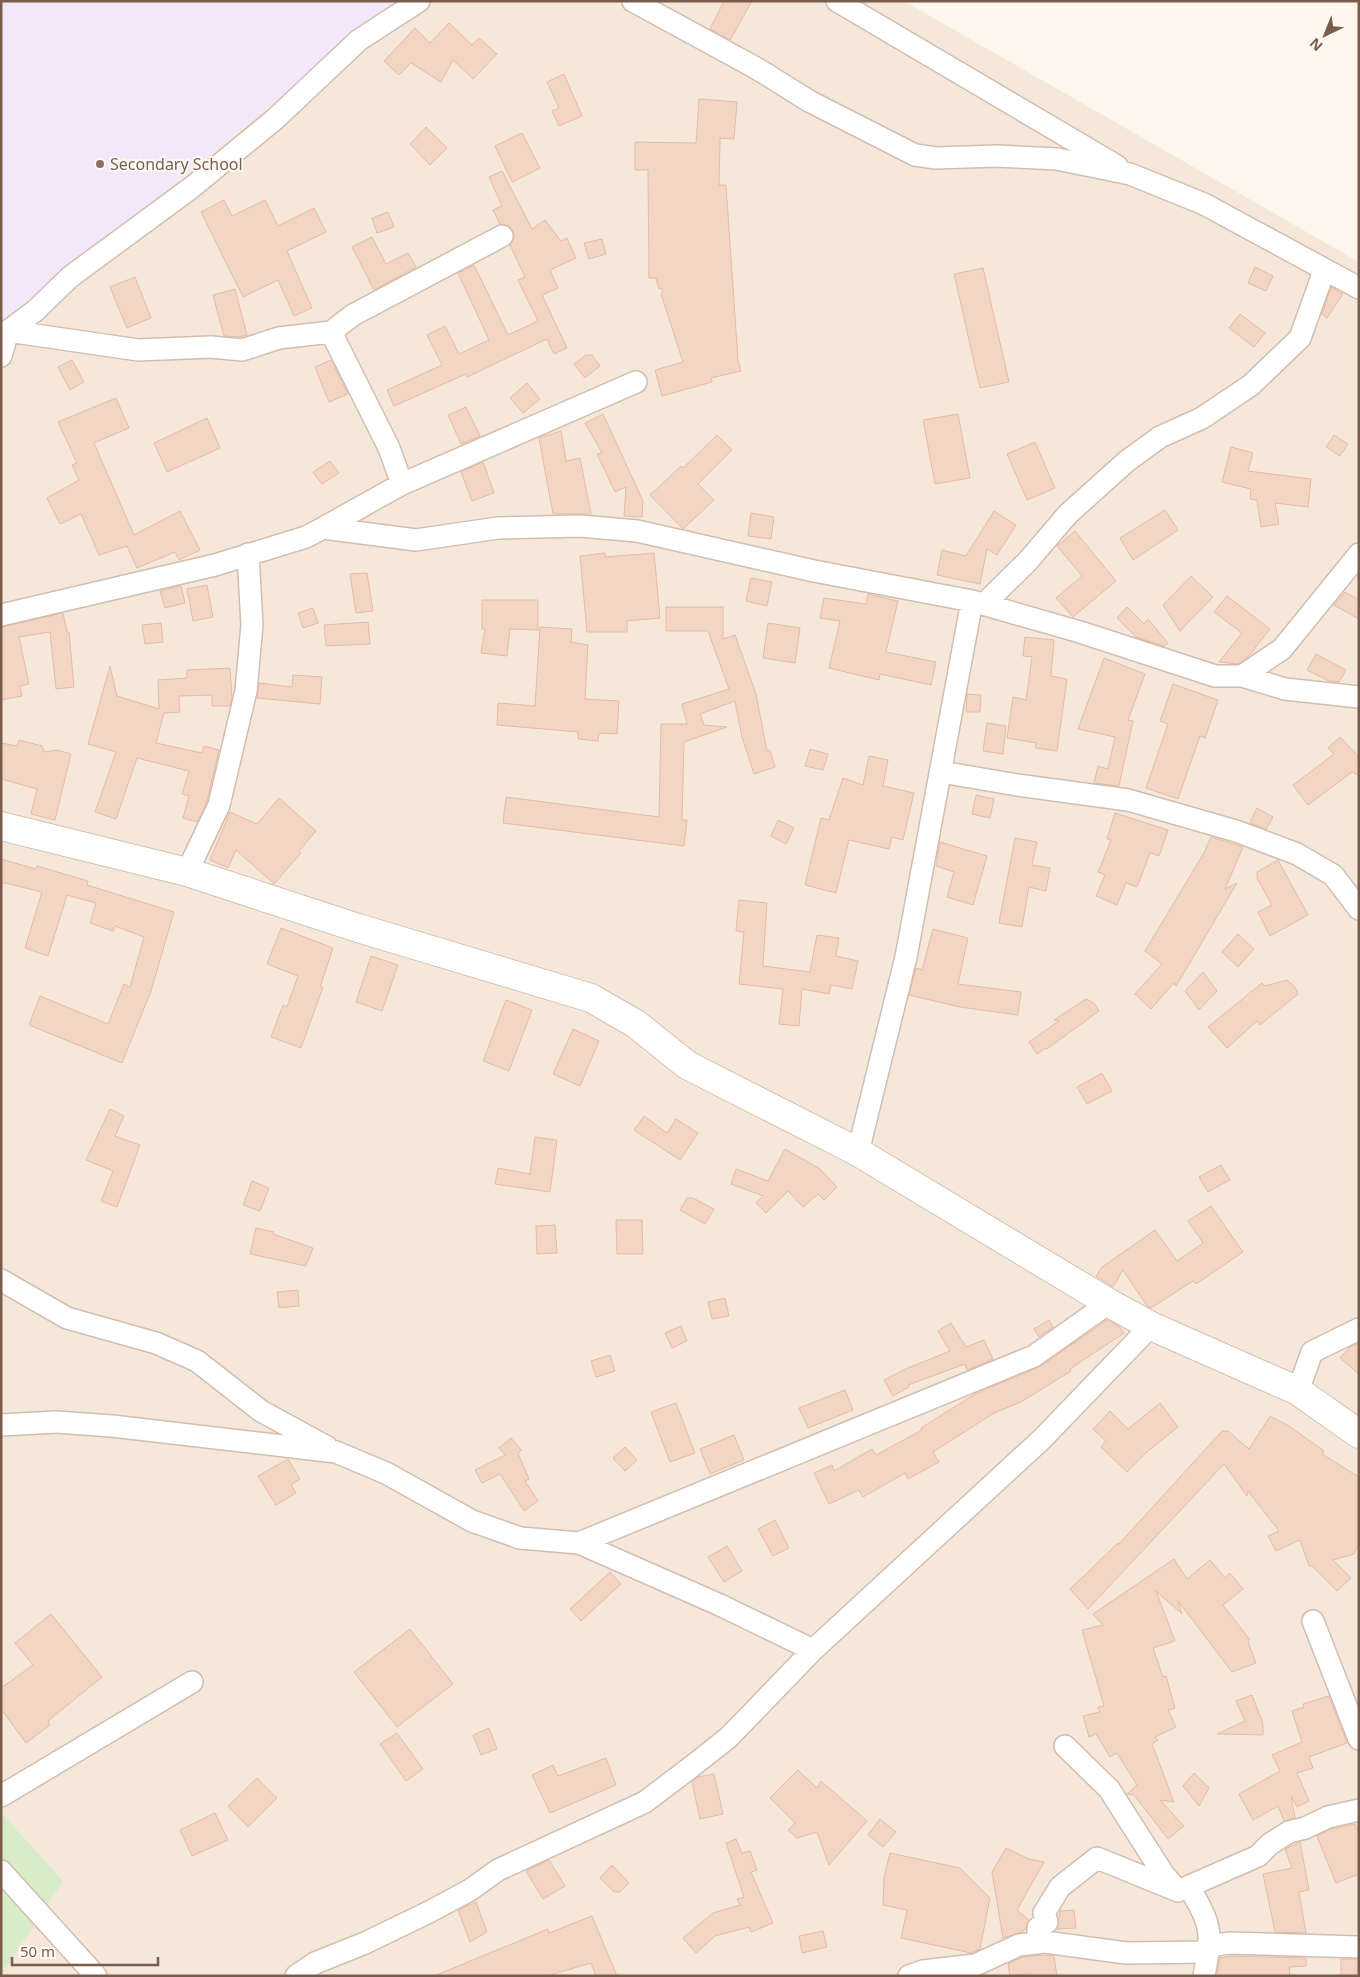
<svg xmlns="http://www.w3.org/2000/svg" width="1360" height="1977" font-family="'Noto Sans',sans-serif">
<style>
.residential{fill:#f5e8da}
.education{fill:#f3e8fa}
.green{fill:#d8ecc9}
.building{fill:#f3d5c3;stroke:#e6bba3}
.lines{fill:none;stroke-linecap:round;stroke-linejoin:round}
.street-casing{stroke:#d1beb0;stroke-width:24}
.secondary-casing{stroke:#d6c0b0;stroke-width:30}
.street{stroke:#fff;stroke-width:21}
.secondary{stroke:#fff;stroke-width:28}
.education-dot{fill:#8d6e63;stroke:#fffaf3;stroke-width:2}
.labels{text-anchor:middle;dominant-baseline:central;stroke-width:4;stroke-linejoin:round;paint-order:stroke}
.education-label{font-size:16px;fill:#785e54;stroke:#fffaf3;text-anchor:start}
</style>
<rect width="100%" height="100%" fill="#fdf6ec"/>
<path class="residential" d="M396 1H904L1359 262V1976H1V1969L63 1881 1 1812V328Z"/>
<path class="education" d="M1 1H396L1 328Z"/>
<path class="green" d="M1 1812 63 1881 1 1975Z"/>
<path class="building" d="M724 1H752L730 40 710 29Z
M449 23 472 45 479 38 497 54 473 79 453 60 441 82 411 63 399 75 384 61 415 28 430 43Z
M564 74 582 116 559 126 552 111 559 108 547 82Z
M699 99 737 102 734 139 720 138 719 185H726L738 360 741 371 711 378 712 382 662 396 655 370 683 362 661 294 663 291 661 288 659 289 656 278H649L648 170H635V142L696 143Z
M426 127 447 148 430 165 410 144Z
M522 133 540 168 512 182 495 146Z
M502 171 532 229 545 220 561 241 567 238 576 258 550 270 558 288 542 295 567 348 554 354 547 339 467 377 466 374 394 406 387 390 442 365 427 335 445 326 459 354 489 340 458 273 474 265 508 335 538 321 518 280 525 277 510 245 514 237 513 231 508 225 500 224 493 210 502 206 489 177Z
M224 200 232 216 265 200 278 226 314 208 326 232 287 251 312 308 294 316 278 280 243 297 201 212Z
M388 212 394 227 377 233 372 218Z
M372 237 386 264 408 253 416 267 374 290 352 247Z
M602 239 606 254 589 259 584 243Z
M1255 267 1273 276 1266 291 1248 283Z
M983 268 1009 382 980 388 954 274Z
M135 277 151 318 127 328 110 287Z
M1331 287 1343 294 1327 318 1322 314Z
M235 289 247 335 239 337 224 336 213 295Z
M1240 314 1265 333 1254 347 1229 328Z
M586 355H592L600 366 585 378 574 364Z
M72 360 84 382 70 390 58 367Z
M331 360 348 394 329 402 315 367Z
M527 383 540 399 523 413 510 398Z
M116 398 129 428 94 443 134 535 180 511 200 550 179 560 175 552 137 568 127 546 99 555 81 514 60 524 47 498 79 480 72 465 77 463 58 422Z
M466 407 480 436 461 444 448 415Z
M603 414 643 501 642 517 624 516 626 487 615 492 597 454 602 453 585 423Z
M958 414 970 478 935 484 923 420Z
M207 418 220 448 167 472 154 443Z
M561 431 566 461 580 458 591 514H553L539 438Z
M717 435 732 450 698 484 714 500 683 529 650 495 681 466 683 468Z
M1334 435 1348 444 1340 456 1326 447Z
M1035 442 1055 488 1027 500 1007 454Z
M1231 447 1253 453 1248 471 1311 479 1308 507 1275 503 1279 524 1261 527 1257 500 1250 499 1251 489 1222 482Z
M330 461 339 473 322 484 313 472Z
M483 462 494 493 472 501 461 472Z
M1165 510 1178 530 1133 560 1120 538Z
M994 511 1016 525 997 555 987 549 980 584 937 575 942 550 966 556Z
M751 513 774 517 771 539 748 536Z
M1075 531 1116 581 1073 617 1056 598 1082 576 1057 546Z
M605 553V557L654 553 660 618 627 621V632H587L580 556Z
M367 573 373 611 356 613 350 574Z
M1191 576 1213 597 1180 631 1163 605Z
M751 578 772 582 767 606 746 601Z
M207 585 213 617 193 621 187 589Z
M181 586 185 603 165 608 160 591Z
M1345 592 1359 600V619L1334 605Z
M868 594 898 601 886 652 936 662 931 685 880 674 879 680 829 668 840 621 820 618 824 598 866 604Z
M1227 596 1270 629 1248 657 1238 664 1219 662 1242 633 1214 612Z
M482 600H538V630L510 629 507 656 481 653 485 629H482Z
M666 607H723V639L735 635 756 694 767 751 770 750 775 767 754 774 742 737 735 701 700 714 704 725 727 727 684 742 682 820H687L684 846 503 823 506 797 659 817 661 724H687L682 704 729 689 708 631H666Z
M1127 607 1144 624 1148 619 1168 643 1164 646 1136 637 1117 618Z
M313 608 318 623 303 628 298 613Z
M63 613 67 632H69L74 687 56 689 50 632 19 637 29 684 20 686 22 696 1 700V627Z
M368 622 370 644 326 646 324 625Z
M161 623 163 642 145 644 142 625Z
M768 623 800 628 795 663 763 658Z
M540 627 572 629 571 642 588 645 585 699 619 701 617 734 599 733 598 741 578 739V732L497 725 498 703 535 706Z
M1025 637 1054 640 1051 676 1067 679 1057 751 1035 748 1036 743 1007 738 1013 697 1026 700 1032 657 1023 656Z
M1316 654 1346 670 1339 682 1329 681 1307 670Z
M1104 658 1145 674 1128 720 1133 721 1119 786 1094 783 1098 766 1108 769 1115 737 1078 729Z
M110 666 117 696 159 709 158 680 187 678V670L230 668 232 697 230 706H212V695L179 696 180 712 164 713 156 743 202 753 204 746 219 750 207 801 197 822 183 818 189 796 182 794 189 771 137 758 116 819 95 812 116 752 88 744Z
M293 675 322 677 320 704 257 698 259 683 292 687Z
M1173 684 1218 700 1205 738 1200 736 1178 799 1146 788 1168 724 1160 721Z
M967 694 981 695 980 712H966Z
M987 723 1006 726 1003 754 983 751Z
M1340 737 1359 757V776L1352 772 1308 805 1293 785 1334 754 1328 748Z
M19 740 42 746 44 752 57 750 71 754 55 820 31 814 37 789 1 779V743L17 746Z
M810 749 828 754 823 770 805 766Z
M869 756 888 760 883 786 914 793 903 840 892 837 889 849 849 840 836 893 805 885 821 818 829 820 843 778 863 785Z
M976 795 994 799 990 818 972 814Z
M279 798 316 831 299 851 301 853 274 884 236 850 228 868 210 860 230 812 257 824Z
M1257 808 1273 817 1266 829 1250 823Z
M1115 813 1168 830 1159 856 1150 853 1137 887 1126 883 1117 905 1096 896 1105 875 1098 872 1111 840 1107 839Z
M778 820 794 828 786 844 771 836Z
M1211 837 1243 847 1225 889 1237 883 1176 986 1174 983 1151 1009 1135 994 1162 964 1145 951 1204 853Z
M1015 838 1037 842 1032 865 1050 868 1046 891 1029 887 1022 927 999 923Z
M940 842 987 856 973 905 947 897 954 872 936 866Z
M1 859 36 869 37 866 88 881 87 885 174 912 151 991 122 1063 29 1025 40 996 108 1024 124 984 130 987 144 937 115 926 113 931 90 923 96 903 67 895 48 956 25 948 42 892 1 882Z
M1278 860 1308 915 1270 936 1258 912 1272 905 1257 878V872Z
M739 900 767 903 763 966 810 972 817 935 839 938 836 956 858 961 852 989 831 985 829 994 802 989 799 1026 779 1024 783 989 739 984 744 932 736 931Z
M281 928 333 948 320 987H323L301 1048 271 1037 283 1005 287 1007 298 976 267 964Z
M933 929 968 938 958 984 1021 992 1018 1015 960 1007 909 995 916 968 922 970Z
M1238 934 1254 949 1238 967 1222 952Z
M371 956 398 965 382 1011 356 1002Z
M1203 972 1217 991 1199 1010 1185 991Z
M1287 980 1295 987 1298 994 1260 1025 1257 1021 1227 1048 1208 1027 1262 983 1265 986Z
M1086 999 1094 1003 1099 1011 1047 1049 1046 1048 1037 1054 1029 1042 1059 1021 1054 1020Z
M506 1000 532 1010 509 1071 483 1061Z
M573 1029 599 1041 580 1086 553 1074Z
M1102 1073 1112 1091 1087 1104 1077 1087Z
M110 1109 124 1116 115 1136 140 1145 117 1207 101 1201 113 1171 86 1160Z
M644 1116 667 1133 676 1119 698 1133 680 1160 634 1130Z
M535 1137 557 1140 550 1192 495 1184 498 1168 530 1174Z
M785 1149 820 1169 837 1187 824 1200 818 1194 803 1207 788 1191 766 1213 756 1203 763 1196 731 1184 736 1169 768 1181Z
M1221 1165 1230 1180 1208 1192 1199 1177Z
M252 1181 269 1188 260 1211 243 1205Z
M687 1198H693L714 1209 705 1224 680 1210Z
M1211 1206 1243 1252 1196 1284 1193 1281 1151 1308 1147 1306 1123 1270 1113 1287 1096 1276 1102 1267 1155 1230 1177 1261 1203 1243 1188 1221Z
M616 1220H642L643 1254H617Z
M555 1225 557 1253 537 1254 536 1226Z
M256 1228 274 1232 273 1234 313 1248 306 1266 250 1254Z
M298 1290 299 1306 279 1308 277 1292Z
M725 1298 729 1316 712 1319 708 1302Z
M1049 1320 1053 1327 1039 1337 1034 1329Z
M1107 1320 1119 1326 1124 1333 1070 1369 1071 1371 1021 1402 994 1413 933 1452 939 1462 908 1479 905 1473 863 1497 859 1490 829 1504 814 1473 832 1465 834 1471 872 1449 876 1455 922 1430 921 1428 975 1394 1041 1366Z
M951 1323 966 1347 984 1340 993 1359 967 1370 965 1364 908 1385 909 1387 893 1396 884 1380 908 1368 950 1351 938 1331Z
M681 1326 687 1341 672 1348 665 1333Z
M1359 1343V1374L1340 1358 1350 1347Z
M610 1355 615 1371 596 1377 591 1361Z
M845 1390 853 1410 808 1428 799 1408Z
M676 1403 695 1453 670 1462 651 1412Z
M1160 1403 1178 1427 1148 1451 1127 1472 1101 1447 1106 1441 1093 1429 1110 1411 1128 1429Z
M1270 1416 1289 1426 1324 1451 1322 1454 1359 1477V1543L1354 1554 1333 1560 1351 1578 1337 1591 1312 1566H1309L1300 1540 1276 1551 1268 1536 1279 1531 1248 1491 1247 1496 1224 1464 1088 1609 1070 1589 1118 1543V1545L1222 1431H1228L1249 1449Z
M734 1435 744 1460 710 1474 700 1449Z
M511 1438 521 1450 518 1453 529 1479 525 1481 538 1501 524 1511 500 1474 482 1483 475 1470 505 1455 499 1448Z
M625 1447 637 1460 625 1471 613 1458Z
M288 1459 300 1479 291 1485 296 1493 276 1505 258 1476Z
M775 1520 789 1548 773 1556 758 1529Z
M727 1546 742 1571 724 1582 708 1557Z
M1174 1559 1187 1579 1210 1560 1225 1578 1230 1573 1243 1589 1223 1605 1250 1640 1248 1642 1256 1663 1232 1672 1178 1601 1182 1614 1156 1591 1175 1641 1153 1648 1163 1677 1166 1676 1175 1708 1168 1710 1176 1727 1155 1737 1158 1740 1152 1744 1174 1802 1160 1800 1184 1826 1168 1839 1134 1795 1127 1794 1137 1785 1117 1753 1110 1757 1096 1734 1089 1737 1083 1716 1100 1712 1098 1707 1104 1706 1082 1630 1103 1625 1093 1614Z
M610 1572 621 1584 581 1621 570 1609Z
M51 1614 102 1677 48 1721 50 1725 26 1743 1 1709V1688L33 1665 15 1643Z
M410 1629 453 1684 397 1727 354 1672Z
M1252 1695 1263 1723V1735L1217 1734 1245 1721 1236 1701Z
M1329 1696 1347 1743 1309 1757 1313 1768 1297 1773 1309 1801 1297 1807 1291 1796 1295 1818 1284 1821 1278 1806 1253 1820 1239 1794 1280 1771 1272 1755 1302 1742 1292 1711 1304 1707 1303 1704Z
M489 1728 497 1749 481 1755 473 1735Z
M397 1733 423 1769 406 1781 380 1744Z
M606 1758 616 1785 550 1813 532 1775 553 1765 558 1776Z
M798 1770 817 1788 821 1781 867 1821 829 1865 817 1832 797 1838 788 1830 795 1823 770 1798Z
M1194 1773 1209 1788 1199 1806 1183 1786Z
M714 1774 723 1814 700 1819 692 1782 698 1777Z
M257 1778 277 1798 248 1827 228 1806Z
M215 1813 228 1840 192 1856 180 1830Z
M880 1819 896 1832 883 1847 868 1835Z
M1355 1824 1359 1834V1874L1336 1883 1317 1836 1332 1829Z
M736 1839 742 1853 750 1851 757 1870 751 1872 773 1923 751 1932 749 1927 715 1936 696 1953 683 1938 713 1913 740 1905 737 1899 744 1897 726 1843Z
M1300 1842 1309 1890 1299 1892 1306 1933 1275 1932 1263 1874 1292 1868 1285 1849Z
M1006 1848 1029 1859 1044 1862 1017 1910 1029 1920 1026 1928 1022 1932 1003 1938 992 1872Z
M890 1853 960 1868 990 1898 980 1949 971 1953 901 1938 907 1910 883 1905 884 1877Z
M549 1860 565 1886 543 1899 526 1871Z
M612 1865 629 1883 620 1892H614L600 1878Z
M476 1902 487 1932 470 1942 458 1910Z
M1074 1910 1076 1928 1057 1929 1060 1911Z
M592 1916 617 1976H596L591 1963 547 1976H434L548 1929 549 1933Z
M823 1931 827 1947 802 1953 799 1936Z
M1045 1955 1054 1956 1057 1976H1030V1973L1010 1976 1008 1964 1022 1957Z
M1230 1956 1306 1958V1966L1289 1967 1290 1976H1217L1220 1958Z
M1341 1959H1359V1976H1341Z"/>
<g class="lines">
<g class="street-casing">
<path id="street" d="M633 1 756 68 809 101 915 155 936 158 997 156 1057 159 1130 174 1204 204 1359 288
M837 1 1117 166
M8 331 138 350 211 347 242 350 279 338 331 332 353 315 502 236
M331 332 389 448 402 484
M1 356 8 331 35 311 70 277 191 188 274 120 359 40 419 1
M323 528 402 484 636 382
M984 604 1027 562 1068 514 1127 461 1160 437 1202 418 1251 385 1300 338 1324 271
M1 615 215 565 306 537 323 528 416 540 498 528 580 526 637 531 814 571 972 601 1080 632 1215 676H1242L1285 689 1359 697
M1242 676 1282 649 1359 554
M941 772 1017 785 1128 800 1236 831 1297 854 1333 875 1359 909
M187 872 219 805 246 691 252 625 248 554
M858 1152 906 957 972 601
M1 1280 67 1318 156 1343 197 1361 261 1411 327 1447
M1298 1391 1312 1352 1359 1329
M1 1425 56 1422 112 1426 336 1452 386 1473 472 1521 520 1538 579 1543 720 1605 813 1650
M579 1543 1034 1356 1109 1303
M1313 1621 1359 1739
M1065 1746 1109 1789 1164 1875 1178 1891
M1 1796 192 1682
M1 1871 96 1976
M1189 1887C1198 1903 1210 1921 1209 1940 1209 1951 1206 1964 1204 1976
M1045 1942 1038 1936V1928L1047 1922 1044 1913 1060 1887 1097 1858 1178 1891 1258 1856 1270 1844 1289 1832 1305 1828 1328 1817 1359 1810
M296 1976 315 1963 365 1943 429 1912 470 1890 498 1870 645 1802 695 1764 729 1737 813 1650 1042 1439 1151 1326
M909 1976 923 1971 975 1965 1019 1945 1045 1942 1126 1953 1207 1952 1216 1945 1229 1943 1359 1947"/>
</g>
<g class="secondary-casing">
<path id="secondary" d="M1 826 187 872 358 928 591 998 636 1024 687 1065 858 1152 1109 1303 1151 1326 1298 1391 1359 1434"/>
</g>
<use href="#street" class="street"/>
<use href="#secondary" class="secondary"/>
</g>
<circle class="education-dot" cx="100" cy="164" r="5"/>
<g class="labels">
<g class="education-label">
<text x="110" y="164">Secondary School</text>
</g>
</g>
<rect width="1360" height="1977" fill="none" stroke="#7a5c4d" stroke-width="5"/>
<g transform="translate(1325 35) rotate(223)" stroke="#fffaf3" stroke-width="4" paint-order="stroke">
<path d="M0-4L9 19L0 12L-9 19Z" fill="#7a5c4d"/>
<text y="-8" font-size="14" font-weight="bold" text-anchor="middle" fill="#7a5c4d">N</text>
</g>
<path d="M12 1957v8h146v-8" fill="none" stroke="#7a5c4d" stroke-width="2.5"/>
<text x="20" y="1957" font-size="15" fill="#7a5c4d" stroke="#fffaf3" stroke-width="4" paint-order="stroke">50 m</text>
</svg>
